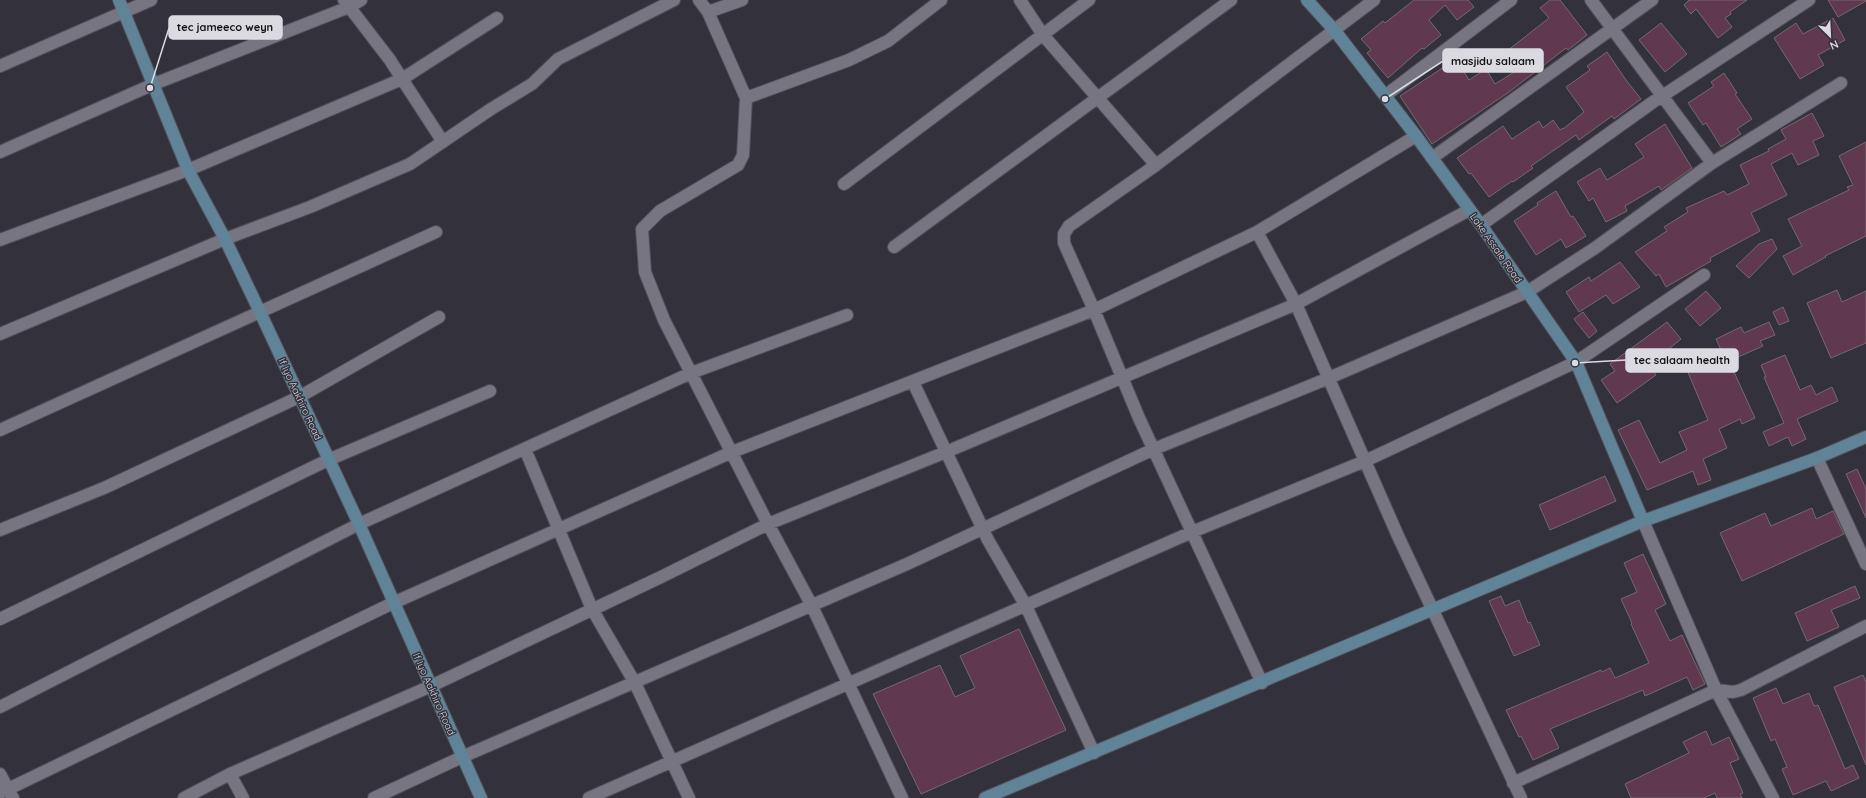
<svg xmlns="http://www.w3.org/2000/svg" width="1866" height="798" font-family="Quicksand,sans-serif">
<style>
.building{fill:#61394f;stroke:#75686f}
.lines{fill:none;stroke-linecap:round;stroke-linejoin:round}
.street-casing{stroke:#514f58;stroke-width:14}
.secondary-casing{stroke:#514f58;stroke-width:14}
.street{stroke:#777582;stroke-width:12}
.secondary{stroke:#608397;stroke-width:12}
.labels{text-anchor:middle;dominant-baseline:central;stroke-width:3;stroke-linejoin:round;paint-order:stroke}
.street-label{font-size:10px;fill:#dbdae1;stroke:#33313c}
.leader{fill:none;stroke:#dbdae1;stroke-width:1.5}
.callout-dot{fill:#dbdae1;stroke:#33313c;stroke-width:1.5}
.callout{fill:#dbdae1;stroke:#dbdae1;stroke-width:1.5}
.callout-label{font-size:11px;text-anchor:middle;font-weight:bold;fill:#111}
</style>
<rect width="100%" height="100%" fill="#33313c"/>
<path class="building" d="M1414 0H1468L1474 7 1457 20 1445 5 1429 20 1441 35 1424 49 1422 48 1388 78 1367 53 1371 50 1361 39 1383 21 1385 23Z
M1550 0H1560L1587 35 1568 50 1566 48 1509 92 1432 144 1400 96 1456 59 1469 80 1486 69 1495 84 1521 68 1507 51 1549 18 1540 8Z
M1689 0H1747L1730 12 1731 14 1725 18 1732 27 1718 38 1696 9 1691 14 1684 5Z
M1828 0H1866V1L1838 17Z
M1833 18 1845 40 1818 55 1824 65 1800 79 1774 38 1796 23 1803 34Z
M1661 23 1687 54 1665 72 1639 40Z
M1607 52 1626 80 1641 99 1614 119 1612 116 1579 140 1576 135 1531 166 1533 168 1513 182 1512 181 1489 197 1471 173 1469 174 1457 158 1503 126 1512 139 1539 121 1543 128 1553 120 1560 130 1563 128V129L1584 112 1566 87 1590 70 1587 66Z
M1724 73 1737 93 1735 94 1752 119 1737 129 1741 134 1721 147 1706 123 1703 125 1688 103 1714 86 1711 82Z
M1812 113 1824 136 1813 141 1819 155 1798 165 1792 153 1771 164 1787 195 1751 213 1760 231 1710 258 1711 261 1666 287 1659 274 1656 276 1635 252 1667 231 1664 227 1688 212 1686 208 1724 191 1727 195 1749 184 1740 165 1769 151 1768 149 1786 139 1781 130Z
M1665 124 1692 168 1661 190 1659 186 1625 206 1627 211 1606 222 1593 198 1589 201 1577 182 1600 168 1607 180 1644 157 1635 144Z
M1866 142V236L1825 256 1826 257 1793 275 1783 256 1802 246 1788 219 1849 190 1847 187 1853 185 1839 156Z
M1556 191 1571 217 1573 216 1586 236 1566 248 1561 239 1536 255 1514 221 1538 205 1537 203Z
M1772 239 1777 249 1749 278 1736 266 1759 244Z
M1620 262 1640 287 1613 304 1606 295 1579 312 1566 292 1589 277 1591 281Z
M1837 290 1842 302 1866 291V343L1831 358 1807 303Z
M1706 291 1721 308 1700 326 1685 309Z
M1783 307 1789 321 1779 325 1773 312Z
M1583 312 1597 331 1589 338 1574 319Z
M1667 322 1681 339 1649 365 1656 375 1617 403 1601 380 1615 371 1610 364Z
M1769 322 1775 335 1760 341 1763 346 1729 361 1755 418 1742 424 1740 419 1719 429 1727 448 1703 459 1711 480 1698 485 1693 471 1647 490 1618 430 1639 420 1660 463 1687 450 1679 432 1708 420 1687 370 1723 354 1716 339 1741 327 1744 333Z
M1785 355 1800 390 1811 385 1816 395 1832 387 1838 401 1797 419 1806 439 1792 446 1788 437 1769 446 1763 432 1784 423 1764 377H1766L1761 365Z
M1857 469 1866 489V518L1846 474Z
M1605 476 1616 501 1550 530 1539 505Z
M1812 508 1816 519 1833 511 1844 534 1742 581 1720 533 1765 513 1771 526Z
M1643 554 1666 604 1655 610 1670 641 1682 635 1705 684 1693 690 1687 677 1645 696 1643 690 1550 729 1559 748 1533 760 1521 736 1519 737 1506 710 1601 670 1602 672 1610 668 1615 678 1649 663 1631 624 1632 623 1621 599 1637 592 1624 563Z
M1855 586 1860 598 1831 610 1839 627 1807 641 1795 613Z
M1501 596 1505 606 1519 600 1528 623 1530 622 1540 645 1514 656 1489 601Z
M1019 629 1066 730 921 794 873 694 940 665 955 697 975 688 960 656Z
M1863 675 1866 682V765L1834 687Z
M1776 688 1783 704 1809 693 1814 706 1818 705 1845 769 1853 765 1859 778 1831 791 1826 781 1793 795 1782 769 1787 767 1775 739 1771 741 1753 698Z
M1706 731 1712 745 1729 737 1739 759 1730 763 1743 793 1740 794 1742 798H1717L1715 793 1704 798H1631L1625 784 1689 753 1683 742Z"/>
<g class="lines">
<g class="street-casing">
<path id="street" d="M699 0 708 12 746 98 849 60 888 41 941 0
M1020 0 1043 35 1156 165 1069 226 1064 234V243L1094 310 1139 418 1262 683
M1591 0 1712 163
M708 12 742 0
M0 66 151 0
M1386 95 1511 0
M746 98 743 155 738 165 660 211 642 229 645 272 664 320 768 524 811 604 902 798
M443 142 402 79 497 18
M0 152 154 84 349 7 361 0
M1432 158 1652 0
M1156 165 1374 0
M844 184 1089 0
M1469 210 1296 304 1398 536 1521 798
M1481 225 1653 102 1809 0
M0 240 188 170 402 79 390 60 344 0
M894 247 1231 0
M0 334 225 239 310 207 410 164 491 109 532 84 558 59 674 0
M913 382 988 540 1026 606 1094 753
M0 430 436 232
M525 449 592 609 635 683 689 798
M1817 458 1866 564
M1643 521 1716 690 1773 798
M0 530 104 488 299 397 439 317
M0 619 328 460 490 391
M0 707 359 524 691 373 847 315
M0 774 13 798
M230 774 243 798
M1513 783 1716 690 1733 692 1741 690 1866 626
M0 793 393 603 732 452 1094 310 1257 232 1416 136
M184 798 230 774 431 686 661 577 768 524 946 452 1296 304 1257 232
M374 798 462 757 907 564 1154 449 1329 378 1527 292 1595 248 1712 163 1841 83
M589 798 1192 532 1365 461 1576 362 1704 275"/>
</g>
<g class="secondary-casing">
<path id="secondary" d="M119 0 188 170 225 239 260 312 359 524 481 798
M1307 0 1335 31 1416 136 1481 225 1576 362 1643 521
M985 798 1643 521 1817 458 1866 437"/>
</g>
<use href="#street" class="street"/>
<use href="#secondary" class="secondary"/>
</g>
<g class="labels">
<g class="street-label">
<text transform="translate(1496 248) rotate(55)">Lake Assale Road</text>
<text transform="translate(300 399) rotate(65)">If Iyo Aakhiro Road</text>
<text transform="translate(434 694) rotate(66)">If Iyo Aakhiro Road</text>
</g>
</g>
<path class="leader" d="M150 88L169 28M1385 99L1443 61M1575 363L1626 360"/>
<g class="callout-dot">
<circle cx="150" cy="88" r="4"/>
<circle cx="1385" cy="99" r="4"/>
<circle cx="1575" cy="363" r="4"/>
</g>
<g class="callout">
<rect x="169" y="16" width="113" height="23" rx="4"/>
<rect x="1443" y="49" width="100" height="23" rx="4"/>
<rect x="1626" y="349" width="112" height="23" rx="4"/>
</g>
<g class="callout-label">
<text x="225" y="31">tec jameeco weyn</text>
<text x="1493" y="65">masjidu salaam</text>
<text x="1682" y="364">tec salaam health</text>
</g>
<g transform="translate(1830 36) rotate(156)" stroke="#33313c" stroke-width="3" paint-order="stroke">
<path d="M0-3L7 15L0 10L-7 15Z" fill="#dbdae1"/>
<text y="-6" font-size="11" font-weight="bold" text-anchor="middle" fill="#dbdae1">N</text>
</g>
</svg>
